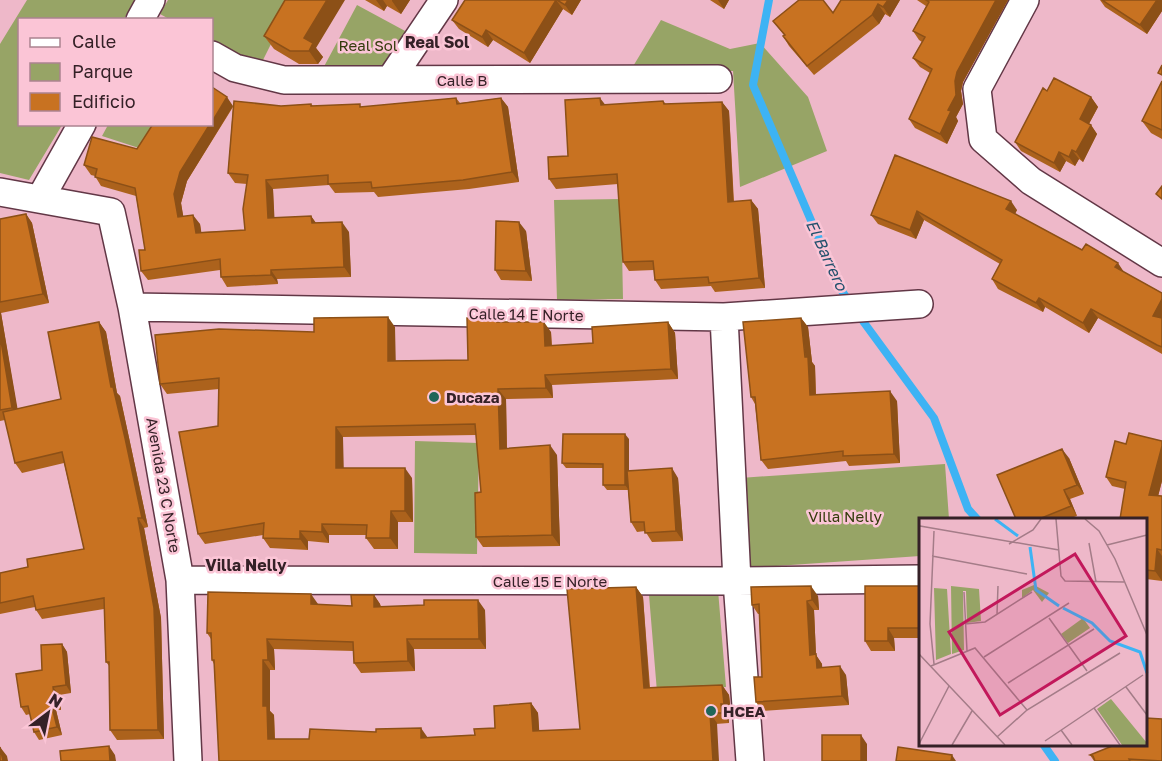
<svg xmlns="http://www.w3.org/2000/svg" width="1162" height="761" font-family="'Golos Text',sans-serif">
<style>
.green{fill:#97a466}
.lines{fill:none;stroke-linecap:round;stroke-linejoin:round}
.stream{stroke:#3db3f4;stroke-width:8}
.minor-casing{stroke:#623746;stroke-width:30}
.minor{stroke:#fff;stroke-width:27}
.wall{fill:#ac621c;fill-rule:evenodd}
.shaded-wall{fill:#8c5017}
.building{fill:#c87221;stroke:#8c5017;stroke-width:1.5}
.poi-dot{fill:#206659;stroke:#fbc5d6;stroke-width:2}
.labels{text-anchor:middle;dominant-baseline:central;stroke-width:5;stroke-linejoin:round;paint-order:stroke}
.park-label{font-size:15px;fill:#343b0c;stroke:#fbc5d6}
.street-label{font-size:15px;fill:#352127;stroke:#fbc5d6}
.poi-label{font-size:15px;font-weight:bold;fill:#352127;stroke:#fbc5d6;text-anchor:start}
.neighbourhood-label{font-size:16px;font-weight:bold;fill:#352127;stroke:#fbc5d6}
.water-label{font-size:16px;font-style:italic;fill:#23516d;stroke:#fbc5d6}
.inset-river{fill:none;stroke:#3db3f4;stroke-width:3}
.inset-road{fill:none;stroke:#a47c88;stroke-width:1.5}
.view{fill:#c2185b;fill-opacity:0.15;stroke:#c2185b;stroke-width:3}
.inset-edge{fill:none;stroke:#352127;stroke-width:3}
</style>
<rect width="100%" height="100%" fill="#eeb8c9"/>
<path class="green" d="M27 0H135L124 19 20 20V124L62 125 29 180 0 173V44Z
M168 0H293L261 64 212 45V20L169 19 160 14Z
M357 5 407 32 382 75 320 74Z
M661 20 730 49 760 43 808 97 827 151 740 187 733 71 629 73Z
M108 125H162L145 150 102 136Z
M621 199 623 299 557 300 554 200Z
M415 441 479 443 477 554 414 553Z
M945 464 949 519 920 520V556L747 568 740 478Z
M718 590 726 687 657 692 649 595Z"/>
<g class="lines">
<path class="stream" d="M769 0 753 85 840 288 850 303
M857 313 934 418 968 509 978 520
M1043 744 1055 761"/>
<g class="minor-casing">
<path id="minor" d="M1025 0 977 89 983 139 1031 181 1162 263
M140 20 151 0
M212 55 235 68 284 80 718 79
M390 80 444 0
M0 192 111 212 132 307 180 580 188 761
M40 199 82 124
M132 307 724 317 919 304
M724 317 737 581 750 761
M180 580 737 581 920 579"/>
</g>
<use href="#minor" class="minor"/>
</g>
<path class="wall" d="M365 0H410L401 14 387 6 384 11Z
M465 0H581L572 15 563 9 530 63 493 40 488 47 459 29 452 20Z
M710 0H729L724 9Z
M900 0 890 17 885 14 879 24 814 75 789 46 783 36 784 35 773 21 833 13Z
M917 0H1008L963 82 961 91 963 104 956 117 958 121 947 144 915 128 909 119 930 73 920 67 913 58 922 42 919 40 913 31 926 6Z
M1100 0H1162V11L1147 34 1105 7Z
M264 36 316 48 323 57 318 64H299L274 49Z
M1162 81V139L1151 133 1142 121Z
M1047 91 1091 97 1098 107 1089 124 1091 125 1097 134 1083 162 1079 159 1075 166 1066 161 1060 172 1021 151 1015 142Z
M456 98 460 103 501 98 508 107 519 182 469 189 378 197 374 192 335 193 329 185 273 189 274 218 311 216 316 223 349 232 351 277 277 279 278 284 227 287 221 277 220 270 148 280 141 271 145 250 136 196 101 186 95 176 91 175 84 165 137 149 233 106H281L311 104 313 106 362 107ZM233 107 228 173 235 183 247 184 245 230 201 232 200 224 183 216 181 203 187 181Z
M663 101 666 104 722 102 729 111 734 202 751 200 758 209 765 288 715 292 711 286 661 289 655 280 654 270 629 271 623 262 618 184 556 189 549 179 568 156 605 105Z
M895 155 1017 210 1015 214 1124 272 1162 293V354L1098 318 1089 333 1045 307 1043 312 998 289 992 279 1000 264 924 220 916 239 878 224 871 215Z
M26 214 32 223 49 303 1 313 17 409 61 399 99 322 106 332 117 393 120 396 131 447 148 527 144 528 161 618 164 739 117 740 110 730V667L106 662 104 609 42 619 36 610 35 607 0 614V573L28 567 84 549 64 463 22 473 15 463 5 420 0 421V219Z
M526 231 532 281 501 280 495 270Z
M801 318 808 327 812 362 815 366 816 395 897 401 900 463 849 466 846 461 768 469 761 460 755 404 751 397Z
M499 322 551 332 552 346 593 343 668 322 675 333 678 379 552 385 553 398 506 399 507 448 557 455 560 546 483 547 476 537 481 492 476 435 343 437V468L412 478 413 522H398V549H374L366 538V535H329V543L308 541V550L270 548 263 538V535L205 544 198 534 218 426 219 389 167 394 160 384 314 332 395 327V361L468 360Z
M629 439V471L678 478 683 541 652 542 645 531 637 532 631 522 628 490H607L603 485V468H566L562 463Z
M1162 441V481L1158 496H1162V581L1146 579V519L1125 489 1112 486 1106 477 1126 444Z
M1069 458 1084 494 1070 499 1077 516 1068 519H1016Z
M921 586V638H894L895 651H871L865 641Z
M636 587 643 597 650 687 722 685 729 695 731 713 728 714 729 723 219 761 214 664 212 660 211 639 207 633 318 605 352 606 374 595 380 604 381 606 485 610 486 649H414L415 671 361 673 354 663V651L274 649 275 670H270V711L274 715 275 739H309L427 737 475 735 495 728 531 703 538 713 539 731 580 729Z
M818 596 819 610H814L816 655 822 664V667L846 675 849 705 762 711 756 702 762 677 759 614H758L752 605Z
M62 644 67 652 71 693 59 695 61 710H56L62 735 39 740 34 732 30 714 26 715 21 707 42 670Z
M1146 744 1162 761H1094L1090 755Z"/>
<path class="shaded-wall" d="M327 0H345L316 48 323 57 318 64 309 51 304 38Z
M376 0H383L387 6 384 11Z
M392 0H410L401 14 392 1Z
M556 0 563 9 530 63 524 53Z
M568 0H581L572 15 565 5Z
M718 0H729L724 9Z
M888 0H900L890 17 883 7Z
M996 0H1008L963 82 961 91 963 104 956 117 958 121 947 144 940 134 948 110 957 72Z
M1157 0H1162V11L1147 34 1140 25Z
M878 4 885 14 879 24 872 15Z
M486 30 493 40 488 47 482 37Z
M227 97 233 106 187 181 181 203 185 226 178 217 174 194 180 172 210 124H212V122Z
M1091 97 1098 107 1086 129 1080 119Z
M501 98 508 107 519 182 512 172Z
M600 98 607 107 601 105Z
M722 102 729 111 734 212 728 202Z
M1091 125 1097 134 1083 162 1076 152Z
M1072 150 1079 159 1075 166 1069 157Z
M1059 152 1066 161 1060 172 1054 163Z
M266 180 273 189 275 228 268 218Z
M751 200 758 209 765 288 759 278Z
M1011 201 1017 210 1012 219 1006 209Z
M917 211 924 220 916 239 910 230Z
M26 214 32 223 49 303 43 294Z
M193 215 200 224 203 242 196 233Z
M311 216 318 226 312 223Z
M342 222 349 232 351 277 344 267Z
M519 222 526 231 532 281 526 271Z
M1118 263 1124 272 1115 267Z
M271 270 277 279 278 284 271 275Z
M1039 298 1045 307 1043 312 1036 303Z
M1162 299V320L1153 316Z
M1091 309 1098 318 1089 333 1083 323Z
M0 311 1 313 19 417 12 408 0 335Z
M388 317 395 327 396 372 388 361Z
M801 318 808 327 812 362 815 366 816 405 810 395Z
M99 322 106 332 117 393 120 396 131 447 148 527 142 518 111 387Z
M544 322 551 332 552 356 545 346Z
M668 322 675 333 678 379 671 369Z
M545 375 552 385 553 398 546 388Z
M498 389 506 399 507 459 500 449Z
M890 391 897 401 900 463 894 454Z
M336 427 343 437 344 478 336 468Z
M625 434 629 439V490L625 485Z
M550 445 557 455 560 546 552 535Z
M1162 446V481L1156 504 1149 495Z
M1062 449 1069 458 1084 494 1077 485Z
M405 468 412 478 413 522 405 511Z
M672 468 678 478 683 541 676 531Z
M1064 490 1070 499 1077 516 1071 506Z
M391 511 398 522V549L390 538Z
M138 518 144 528 161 618 164 739 158 730Z
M322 524 329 535V543L322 532Z
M300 531 308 541V550L300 539Z
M1157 549 1162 556V581L1155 571Z
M811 586 818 596 819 610 812 600Z
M636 587 643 597 650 698 644 688Z
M311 594 318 604V614L311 604Z
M374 595 380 604 381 617 374 607Z
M478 600 485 610 486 649 479 639Z
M807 601 814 610 816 655 822 664 823 677 817 668 810 655Z
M888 628 894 638 895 651 888 641Z
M267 639 274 649 275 670 268 660Z
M407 639 414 649 415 671 408 661Z
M62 644 67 652 71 693 66 685Z
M263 660 270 670V711L274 715 275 748 268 739 263 706Z
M840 666 846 675 849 705 842 696Z
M722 685 729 695 731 713 724 704Z
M53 687 59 695 61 710 55 702Z
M51 703 56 710 62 735 57 727Z
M531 703 538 713 540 741 533 731Z
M721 704 728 714 729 723 722 713Z
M710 713 717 723 719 761H713Z
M421 728 428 738H421Z
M861 735 867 744V761H861Z
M109 746 115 755 116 761H110Z
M0 747 7 756 8 761H3Z
M952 755 956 761H951Z"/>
<path class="building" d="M285 0H327L304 38 313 43 309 51H290L264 36Z
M465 0H556L524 53 486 30 482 37 452 20Z
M557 0H568L565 5Z
M799 0H823L833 13 841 0H888L883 7 878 4 872 15 807 66 783 36 785 35 773 21Z
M926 0H996L957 72 955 81 956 95 948 110 951 111 940 134 909 119 932 69 913 58 925 37 913 31 929 2Z
M1102 0H1157L1140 25Z
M1162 65V75L1158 73Z
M1054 78 1091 97 1080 119 1091 125 1076 152 1072 150 1069 157 1059 152 1054 163 1015 142 1043 88 1047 91Z
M1162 81V130L1142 121Z
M212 87 227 97 212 122Z
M456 98 457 104 501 98 512 172 463 180 372 188 371 182 328 184V175L266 180 268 218 311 216 312 223 342 222 344 267 271 270V275L221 277 220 259 141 271 139 250H145L135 188 95 177 97 169 84 165 92 137 137 149 153 124H210L180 172 174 194 178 217 193 215 196 233 245 230 243 209 248 175 228 173 234 101 281 106 311 104V106L360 104V107Z
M600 98 601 105 663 101 664 104 722 102 728 202 751 200 759 278 709 283 708 277 655 280 653 261 623 262 617 174 549 179 548 157 568 156 565 100Z
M895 155 1011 201 1006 209 1082 250 1086 244 1118 263 1115 267 1162 293V299L1153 316 1162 318V347L1157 345 1091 309 1083 323 1039 298 1036 303 992 279 1002 260 917 211 910 230 871 215Z
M1162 186V199L1156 194Z
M26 214 43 294 0 302V219Z
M496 221 519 222 526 271 495 270Z
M388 317V361L468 360 467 318 497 319V322H544L545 346 593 343 592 327 668 322 671 369 545 375 546 388 498 389 500 449 550 445 552 535 476 537 475 493 481 492 475 424 336 427V468H405V511H391L390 538H366L367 525 322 524V532L300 531V539L263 538 264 523 198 534 179 432 218 426 219 378 160 384 155 335 219 329 314 332V318Z
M801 318 805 357H808L810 395 890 391 894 454 843 456V451L761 460 755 397H751L743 322Z
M99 322 111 387H113L125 438 142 518H138L154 608 158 730H110L109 662H106L104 598 36 610 33 596 0 603V573L28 567 27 559 84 549 62 452 15 463 3 412 61 399 48 332Z
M0 335 12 408 0 410Z
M1129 433 1162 441V446L1149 495 1162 496V550L1157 549 1155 571 1146 570V519H1120L1126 482 1106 477 1115 441 1126 444Z
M563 434H625V485H603V464L562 463Z
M1062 449 1077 485 1064 490 1071 506 1039 519H1016L997 475Z
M672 468 676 531 645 533 644 522H631L627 471Z
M811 586 812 600 807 601 810 655 816 654 817 668 840 666 842 696 756 702 754 677H762L759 604 752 605 751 587Z
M865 586H921V628H888V641H865Z
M636 587 644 688 722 685 724 704H721L722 713H710L713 761H219L214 660H212L211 633H207L208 592 311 594V604L352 606 351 595H374V607L424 605V600H478L479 639H407L408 661 354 663 353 642 267 639 268 660H263V706H267L268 739H309L310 729 376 732V729L421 728V738L475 735 474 729 495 728 494 706 531 703 533 731 580 729 567 589Z
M62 644 66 685 53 687 55 702 51 703 57 727 34 732 28 706 21 707 16 674 42 670 41 645Z
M1146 718 1162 719V761L1129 759 1130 761H1095L1093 756 1090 755 1117 744H1146Z
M822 735H861V761H822Z
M109 746 110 761H61L60 751Z
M0 747 3 761H0Z
M898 747 952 755 951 761H896Z"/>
<g class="poi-dot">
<circle cx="434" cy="397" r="6"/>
<circle cx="711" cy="711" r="6"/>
</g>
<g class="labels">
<g class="park-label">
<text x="368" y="45">Real Sol</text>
<text x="845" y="516">Villa Nelly</text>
</g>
<g class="street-label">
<text x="462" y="80">Calle B</text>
<text transform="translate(526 314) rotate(1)">Calle 14 E Norte</text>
<text transform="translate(164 485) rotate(80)">Avenida 23 C Norte</text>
<text x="550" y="581">Calle 15 E Norte</text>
</g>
<g class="poi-label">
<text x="446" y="397">Ducaza</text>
<text x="723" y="711">HCEA</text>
</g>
<g class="neighbourhood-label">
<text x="437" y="42">Real Sol</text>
<text x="246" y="565">Villa Nelly</text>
</g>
<g class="water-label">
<text transform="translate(827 255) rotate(65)">El Barrero</text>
</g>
</g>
<g transform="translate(919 518)">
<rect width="228" height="228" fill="#eeb8c9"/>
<path d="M115 67 130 75 123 84 114 72 103 80V72ZM32 68 60 71 62 103 48 105 47 73H44L45 132 33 136ZM15 70 28 71 32 136 17 142ZM164 100 171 110 149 125 142 116ZM192 181 228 225V227H203L178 191Z" fill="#97a466"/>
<path class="inset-river" d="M76 1 99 18M111 29 117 72 140 88M144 90 173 105 191 123 221 134 228 155"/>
<path class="inset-road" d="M137 1 142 58 146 63 205 64M166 1 180 13 196 41 228 117M1 8 140 32M170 25 177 64M90 26 114 12 122 1M188 27 228 17M13 38 108 56M45 74 48 133M78 96 79 68M130 100 168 153M46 106 66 104 113 74M0 136 86 227M65 139 150 85M15 146 11 106 15 13M12 148 56 130 108 192M89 165 175 111M207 169 228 197M175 190 201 227M142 212 153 227M78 219 108 192 201 135M126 223 224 157M0 226 30 168M33 227 53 193"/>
<path class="view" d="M156 36 207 118 81 197 30 114Z"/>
<rect width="228" height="228" class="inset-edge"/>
</g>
<rect x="18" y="18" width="195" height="108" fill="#fbc5d6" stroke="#ac8390" stroke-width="1.5"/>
<rect x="30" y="38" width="30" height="9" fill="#ffffff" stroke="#ac8390" stroke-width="1.5"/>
<text x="72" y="48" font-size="18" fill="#352127">Calle</text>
<rect x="30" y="63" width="30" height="18" fill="#97a466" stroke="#ac8390" stroke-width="1.5"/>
<text x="72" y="78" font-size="18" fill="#352127">Parque</text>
<rect x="30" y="93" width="30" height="18" fill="#c87221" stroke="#ac8390" stroke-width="1.5"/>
<text x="72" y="108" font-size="18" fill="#352127">Edificio</text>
<g transform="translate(48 713) rotate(32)" stroke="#fbc5d6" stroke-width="4.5" paint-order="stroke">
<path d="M0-4.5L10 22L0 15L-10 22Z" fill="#352127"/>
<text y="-9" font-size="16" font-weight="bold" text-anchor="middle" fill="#352127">N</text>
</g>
</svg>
